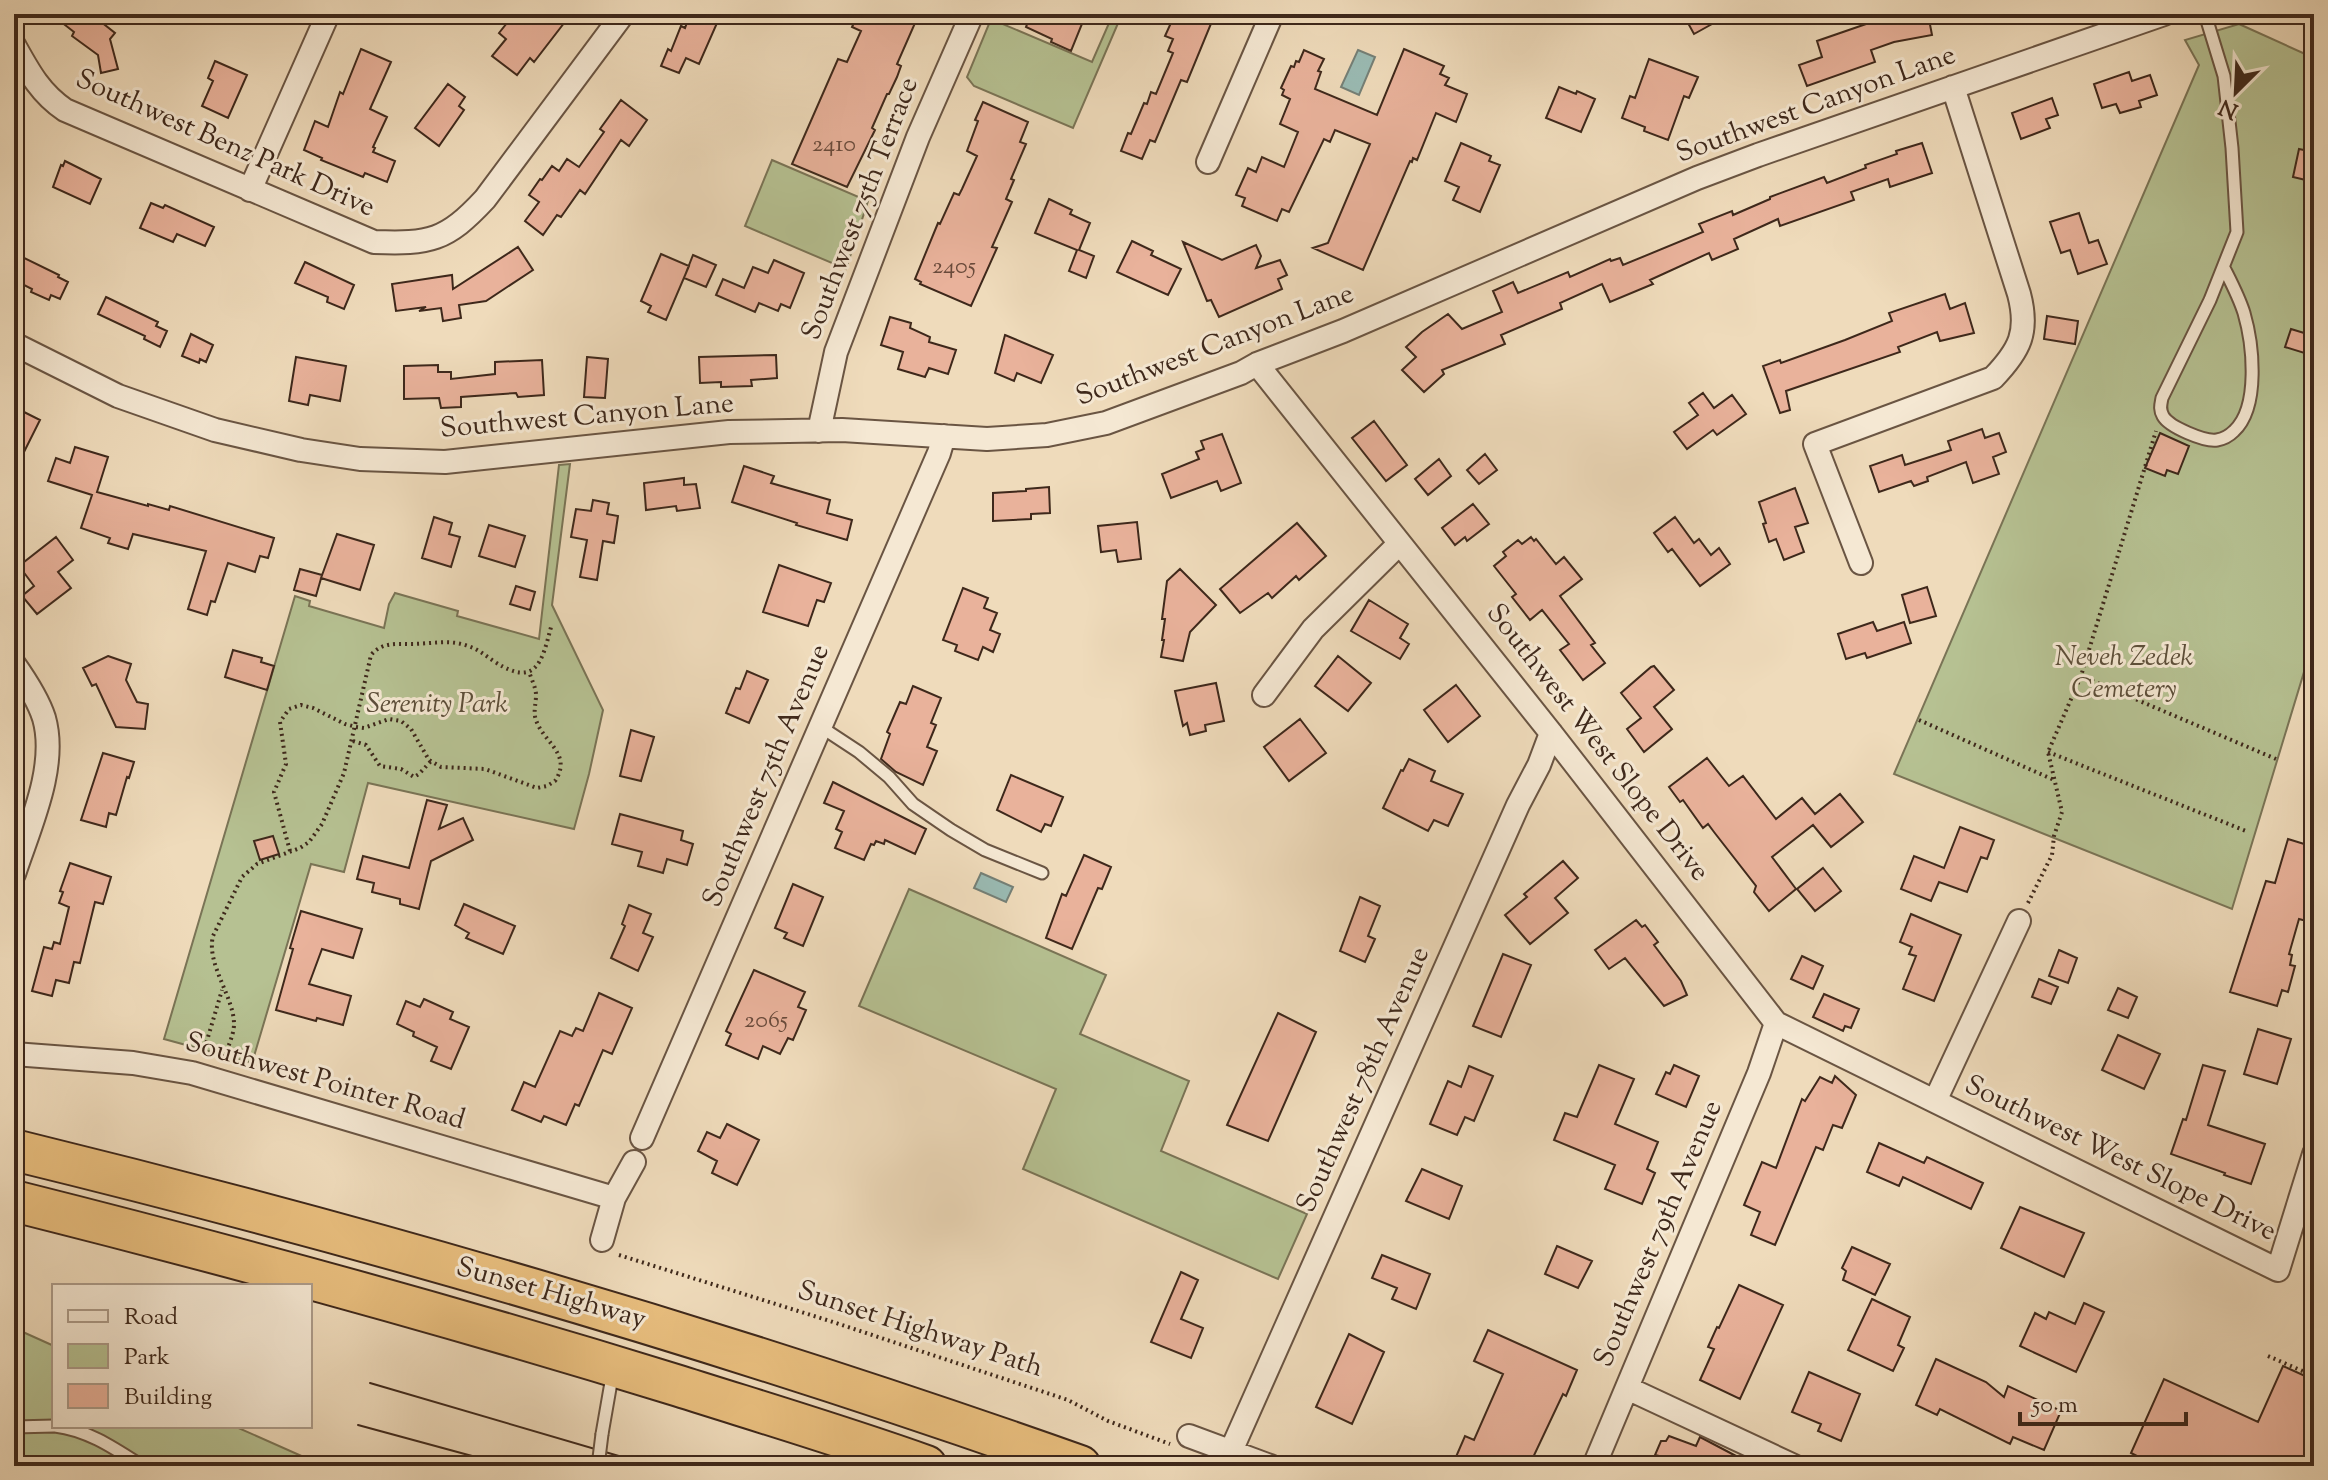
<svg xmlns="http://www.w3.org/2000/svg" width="2328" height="1480" font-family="'Sorts Mill Goudy',serif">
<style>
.green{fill:#b6c192;stroke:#7a7456;stroke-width:2}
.water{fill:#9abbb4;stroke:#758077;stroke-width:2}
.building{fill:#e9b29b;stroke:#3e281b;stroke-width:2}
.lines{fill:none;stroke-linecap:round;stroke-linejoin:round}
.service-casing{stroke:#6a5543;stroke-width:15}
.minor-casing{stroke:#6a5543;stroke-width:26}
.motorway-casing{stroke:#3e281b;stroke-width:44}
.path{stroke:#3e281b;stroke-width:4;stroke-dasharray:2 4;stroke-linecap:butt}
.service{stroke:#f5e8d3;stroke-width:11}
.minor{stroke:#f5e8d3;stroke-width:22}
.motorway{stroke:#e8be7e;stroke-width:40}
.tram{stroke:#3e281b;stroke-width:2}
.service-bridge-casing{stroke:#6a5543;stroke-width:15;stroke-linecap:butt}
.service-bridge{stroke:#f5e8d3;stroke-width:11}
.labels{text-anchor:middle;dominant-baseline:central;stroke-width:6;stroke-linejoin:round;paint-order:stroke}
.number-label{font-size:24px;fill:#694a3b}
.street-label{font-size:28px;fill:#3e281b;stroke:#f5e8d3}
.park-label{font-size:28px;font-style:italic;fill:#5c4e39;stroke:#f5e8d3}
</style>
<rect width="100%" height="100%" fill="#efdbbb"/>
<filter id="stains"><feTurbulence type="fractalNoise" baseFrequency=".0025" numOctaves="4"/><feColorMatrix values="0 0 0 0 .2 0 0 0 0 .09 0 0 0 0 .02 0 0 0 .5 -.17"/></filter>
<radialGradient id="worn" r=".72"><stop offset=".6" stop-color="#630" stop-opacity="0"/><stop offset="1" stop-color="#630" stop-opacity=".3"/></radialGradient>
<path class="green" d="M1113 14H1122L1073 128 974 86 967 77 991 19 1092 62Z
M2239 24 2314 58V639L2232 909 1894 774 2199 65 2185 40Z
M772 160 868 201 846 269 745 226Z
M570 464 552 605 603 710 589 774 574 829 368 783 344 872 311 864 252 1063 164 1039 295 596 310 601 309 606 384 628 389 604 395 593 458 611 457 616 539 639 559 465Z
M909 889 1106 975 1080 1034 1189 1081 1161 1151 1307 1214 1278 1279 1023 1169 1056 1089 859 1006Z
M14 1328 54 1346V1426H234L324 1466H14Z"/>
<path class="water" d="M1358 50 1375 57 1359 95 1341 87Z
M981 873 1013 887 1006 902 974 888Z"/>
<path class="building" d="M51 14H91L115 33 110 39 118 69 101 73 98 55 72 36 74 32Z
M514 14H571L534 62 530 58 517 75 492 56 506 39 499 33Z
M697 14H721L699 64 686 58 679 73 661 66 668 49 671 51 681 26 685 28 689 17 695 19Z
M858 14H919L897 64 901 66 897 77 889 94H887L872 128 875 130 847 187 792 164 838 59 847 62 861 31 852 27Z
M1031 14H1086L1071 51 1051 42 1052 39 1026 27Z
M1175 14H1215L1187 82 1181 80 1155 142 1150 140 1142 159 1121 151 1128 133 1131 134 1144 103 1147 104 1151 92 1156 94 1173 53 1168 51 1173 39 1165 36Z
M1683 14H1730L1694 34Z
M1895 14H1928L1932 35 1894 42 1871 50 1875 62 1807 86 1799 65 1822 57 1817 41Z
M361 49 391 62 370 109 387 117 373 147 375 148 373 152 395 161 387 182 365 173 363 177 321 160 322 158 304 150 315 121 328 127 340 92 343 94Z
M1404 49 1444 66 1440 74 1449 78 1445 85 1467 94 1456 122 1436 113 1417 160 1413 158 1412 162 1410 161 1363 270 1313 248 1328 243 1370 144 1335 130 1330 142 1324 139 1289 212 1282 209 1277 221 1242 206 1245 198 1236 195 1248 168 1256 172 1262 157 1284 167 1298 132 1280 124 1290 99 1282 95 1284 90 1281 88 1291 66 1294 67 1296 61 1299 62 1304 50 1324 59 1318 71 1321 72 1315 89 1377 115Z
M1649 59 1698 77 1689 98 1684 96 1668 140 1644 131 1645 127 1622 118 1630 96 1635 98Z
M215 61 247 75 228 118 202 106 213 81 208 78Z
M2129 72 2132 81 2150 75 2157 95 2139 101 2141 107 2120 113 2116 104 2102 108 2094 84Z
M448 84 465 97 459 106 464 110 439 146 415 128Z
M1559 87 1576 94 1577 91 1595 99 1581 132 1546 118Z
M2052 98 2058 115 2046 119 2050 128 2021 139 2012 113Z
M621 100 647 120 629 146 621 140 585 194 580 190 561 217 557 215 543 235 525 221 539 202 529 195 540 179 542 180 552 166 559 171 567 159 579 167 604 132 600 129Z
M983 102 1028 122 1020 142 1026 144 1011 179 1014 180 1006 199 1012 202 992 247 997 248 971 306 920 284 921 282 915 279 938 223 940 224 954 193 959 195 962 189 977 156 967 151 978 121 975 120Z
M1461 143 1491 156 1489 161 1500 165 1480 212 1453 200 1459 187 1445 181Z
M1922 143 1932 173 1890 187 1888 179 1851 192 1854 200 1780 226 1778 219 1734 239 1738 249 1712 260 1709 253 1650 280 1653 284 1610 302 1602 284 1560 303 1562 309 1501 335 1505 344 1442 370 1444 374 1424 392 1402 370 1416 357 1406 347 1422 332 1448 314 1462 329 1502 312 1493 291 1513 282 1518 293 1568 272 1570 277 1610 259 1611 261 1620 258 1623 265 1703 232 1699 224 1732 211 1733 215 1770 199V197L1824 177 1827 183 1866 168 1865 165 1897 154 1896 151Z
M2299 149 2314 152V182L2293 177Z
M65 161 101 179 90 204 53 187 61 165 63 166Z
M1049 199 1072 210 1070 214 1090 223 1079 250 1094 256 1086 278 1069 271 1077 250 1035 233Z
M151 203 163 208 165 205 214 227 205 246 177 234 173 242 140 228Z
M2079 213 2089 243 2098 240 2107 264 2078 274 2070 250 2061 253 2050 222Z
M1132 241 1153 251 1151 255 1181 269 1168 295 1117 272Z
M1183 242 1222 260 1256 245 1261 256 1256 268 1280 260 1287 275 1278 279 1282 289 1219 317 1211 300 1207 301Z
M518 247 533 270 486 301 459 305 461 318 443 321 441 308 419 311 426 307 396 311 392 284 452 275 453 289Z
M14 253 59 275 58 277 68 282 60 299 51 295 49 300 31 292 32 289 14 280Z
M661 254 689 266 666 320 648 312 651 306 641 301Z
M693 255 716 265 706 287 684 278Z
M774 260 804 273 790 308 781 304 778 311 759 303 755 312 716 295 723 279 744 288 753 267 768 273Z
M305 262 354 285 344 309 327 302 328 297 295 283Z
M1945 294 1950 309 1965 303 1974 333 1940 341 1937 332 1898 347 1900 352 1786 391 1790 410 1780 413 1763 366 1780 360 1781 363 1845 340 1892 321 1889 313Z
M106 297 158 322 156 326 167 331 160 347 144 339 145 336 98 314Z
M2047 316 2078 321 2075 344 2044 339Z
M890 317 911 323 910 328 930 337 929 342 956 350 948 374 929 368 925 377 898 369 903 352 881 345Z
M2291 329 2314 336V356L2285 347Z
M191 334 213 345 206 362 200 359 199 363 182 356Z
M1005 335 1053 355 1041 383 1017 373 1014 381 995 373Z
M776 355 777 378 751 380 752 386 721 387V382L700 383 699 357Z
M296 357 346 366 340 401 310 395 308 405 289 401Z
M587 357 608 359 605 398 584 397Z
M542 360 544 395 518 397 516 393 461 397V407L441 408 439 398 404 399V366L438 365V372H451V379L495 374V362Z
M1703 393 1714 408 1732 395 1746 414 1717 435 1713 430 1687 449 1674 432 1698 415 1689 403Z
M24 412 40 420 14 472V415L21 418Z
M1374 421 1407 465 1386 481 1352 438Z
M1982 429 1985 438 1999 433 2006 452 1993 457 1999 474 1973 483 1966 462 1927 477 1928 481 1914 486 1911 481 1879 492 1870 466 1902 455 1905 465 1951 450 1948 441Z
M2160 433 2189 446 2178 474 2167 470 2165 476 2145 468Z
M1222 434 1241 483 1221 491 1217 481 1171 498 1162 474 1199 459 1196 452 1204 449 1201 441Z
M75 447 108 457 97 492 148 506V504L169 510 170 506 274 538 268 558 260 556 255 572 228 563 215 602 211 601 207 615 188 609 206 551 133 534 128 549 108 543 110 538 81 528 92 495 48 481 56 458 70 463Z
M1485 454 1497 470 1479 484 1467 470Z
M1439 459 1451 476 1428 495 1415 479Z
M744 466 774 476 771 483 830 500 827 513 852 520 847 540 796 525 797 523 732 502Z
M684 478V485L696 484 700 508 677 511 676 506 646 510 644 483Z
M1049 487 1050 513 1031 514V519L993 521V493L1026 491V489Z
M1795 488 1808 523 1795 527 1804 552 1784 560 1776 539 1769 542 1763 524 1766 523 1759 502Z
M593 500 609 503 607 514 618 516 614 543 603 541 597 580 580 577 587 540 571 537 576 509 591 511Z
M1473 504 1489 524 1467 541 1465 537 1455 545 1442 528Z
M434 517 452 523 449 534 460 537 451 567 422 558Z
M1675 517 1694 543 1699 539 1711 555 1719 548 1730 564 1700 586 1672 549 1668 552 1654 533Z
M1137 522 1141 559 1118 562 1116 550 1101 552 1098 526Z
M1297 523 1326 556 1299 580 1296 576 1272 598 1268 593 1240 613 1220 589Z
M489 525 525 536 515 567 479 556Z
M337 534 374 545 360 590 321 578Z
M56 537 73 560 58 572 71 588 37 614 22 596 34 586 19 566Z
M1531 537 1534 541 1536 539 1556 564 1564 557 1582 579 1560 596 1595 643 1591 645 1605 663 1583 680 1560 650 1569 644 1542 610 1530 620 1512 597 1516 594 1494 566 1506 556 1503 552 1518 540 1522 544Z
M779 565 831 583 824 602 817 600 808 626 763 612Z
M300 569 322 575 316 596 294 590Z
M1180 569 1216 605 1190 632 1183 661 1161 657 1164 640H1162L1165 619H1162L1167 581Z
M516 586 535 592 530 610 510 604Z
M1927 587 1936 616 1910 623 1902 595Z
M963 588 988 598 984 608 997 613 990 630 1000 634 993 652 983 647 978 660 955 651 957 645 943 640Z
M1369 600 1408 624 1400 638 1409 644 1400 659 1351 631Z
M1873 622 1877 631 1904 622 1911 643 1867 658 1865 653 1846 659 1838 634Z
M233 650 262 658 261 662 274 666 267 690 225 677Z
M108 656 131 664 126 680 137 702 148 704 145 729 116 727 96 684 92 686 83 668Z
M1338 656 1371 683 1348 711 1315 686Z
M1654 666 1674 690 1654 707 1672 729 1644 752 1627 729 1641 718 1621 693 1651 667Z
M747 671 768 680 749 723 726 713 736 688 740 689Z
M1216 683 1224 721 1205 725 1206 731 1190 735 1187 723 1183 726 1175 691Z
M1456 685 1480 716 1448 742 1424 710Z
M913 686 941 698 931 723 936 725 927 747 937 751 923 785 896 772 881 759 890 734 887 732 900 702 906 704Z
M1300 719 1326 753 1289 781 1264 747Z
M631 730 654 737 641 781 620 776Z
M103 753 134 762 129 778 127 777 116 815 109 813 106 827 81 820Z
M1707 758 1729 786 1743 776 1776 819 1802 798 1815 814 1840 794 1863 822 1831 847 1813 825 1772 857 1796 889 1769 911 1754 892 1756 886 1714 832 1708 824 1703 828 1683 800 1680 802 1669 787Z
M1409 759 1435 771 1431 781 1463 794 1448 826 1434 820 1428 831 1383 808 1401 770 1403 771Z
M1011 775 1063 797 1051 826 1045 824 1041 832 997 810Z
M833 782 926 829 915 854 885 840 884 844 876 841 874 845 871 844 864 860 835 848 842 832 836 829 844 811 824 803Z
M427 800 447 805 439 829 463 818 473 840 431 861 419 909 400 904V899L372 892 374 883 357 879 363 856 409 868Z
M620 814 683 831 681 840 693 844 687 865 667 859 663 873 638 866 642 852 612 844Z
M1960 827 1994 840 1987 859 1981 857 1967 892 1939 882 1931 901 1901 889 1914 856 1944 868Z
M273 836 279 854 260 860 254 841Z
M2288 839 2314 847V923L2299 919 2289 954 2292 955 2290 965 2295 966 2288 992 2282 990 2277 1006 2230 992 2266 881 2275 883Z
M1084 855 1111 867 1102 889 1098 888 1072 949 1046 938 1062 894 1066 896Z
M1563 861 1578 878 1555 898 1568 913 1530 944 1505 915 1527 897 1524 894Z
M70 863 111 877 103 904 95 902 80 963 74 962 69 983 56 980 52 996 32 991 44 947 52 949 54 942 60 944 69 907 59 903 63 892 60 891Z
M1823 868 1841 891 1815 911 1797 889Z
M793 884 823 897 803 946 784 938 787 933 775 928Z
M1360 897 1380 906 1368 936 1375 939 1365 962 1340 951Z
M464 904 515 926 503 954 466 938 469 933 455 925Z
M629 905 651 914 643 933 653 937 638 971 611 958 625 926 622 924Z
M301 911 362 929 353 958 322 949 309 984 351 996 343 1025 317 1018 316 1021 276 1010 293 949 290 948Z
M1911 914 1961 935 1934 1001 1903 989 1916 956 1909 954 1912 947 1900 942Z
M1636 920 1642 927 1645 925 1658 942 1654 945 1681 981 1687 995 1664 1006 1625 958 1609 969 1595 950Z
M2059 950 2077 958 2068 983 2049 976Z
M1503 954 1531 965 1501 1037 1473 1026Z
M1802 956 1823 966 1813 989 1791 979Z
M754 970 805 992 798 1007 806 1010 793 1040 788 1038 780 1054 763 1046 758 1059 726 1045 731 1034 726 1031Z
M2039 979 2058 987 2051 1004 2032 997Z
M2118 988 2137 997 2128 1018 2108 1010Z
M599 993 632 1008 612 1054 603 1050 579 1106 575 1104 566 1125 544 1116 541 1122 512 1110 524 1082 535 1087 560 1031 572 1036 576 1028 583 1031Z
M1824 994 1859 1009 1851 1028 1845 1026 1843 1031 1813 1017Z
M424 999 453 1012 450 1019 469 1027 451 1069 431 1061 437 1047 413 1036 414 1032 397 1024 406 1001 420 1007Z
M1278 1013 1316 1032 1268 1141 1227 1125Z
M2258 1029 2291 1039 2277 1084 2244 1074Z
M2118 1035 2160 1054 2144 1089 2102 1070Z
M1599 1065 1634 1079 1615 1124 1658 1142 1647 1169 1655 1173 1642 1204 1605 1189 1615 1165 1554 1140 1565 1113 1577 1117Z
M1674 1065 1699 1076 1686 1107 1656 1094 1666 1072 1670 1074Z
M2203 1065 2225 1071 2208 1125 2265 1144 2251 1184 2224 1175 2225 1173 2171 1154 2183 1119 2186 1120Z
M1469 1066 1493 1076 1474 1121 1465 1117 1457 1135 1430 1124 1448 1081 1461 1087Z
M1835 1076 1856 1095 1842 1128 1833 1125 1823 1150 1816 1147 1775 1245 1751 1235 1760 1212 1744 1205 1762 1162 1776 1168 1802 1099 1805 1101 1820 1077 1832 1083Z
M727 1124 759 1140 737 1185 712 1173 717 1161 698 1151 707 1132 720 1138Z
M1879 1143 1924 1163 1927 1157 1983 1183 1971 1209 1903 1177 1899 1186 1867 1172Z
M1422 1169 1462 1186 1449 1219 1406 1201Z
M2020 1207 2084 1233 2064 1277 2001 1248Z
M1557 1246 1592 1261 1578 1288 1545 1274Z
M1852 1247 1890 1264 1875 1295 1843 1280 1846 1271 1842 1268Z
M1382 1255 1430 1274 1416 1309 1392 1299 1397 1288 1372 1278Z
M1181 1272 1198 1280 1181 1319 1203 1328 1191 1358 1151 1342Z
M1739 1285 1783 1305 1740 1399 1700 1380 1714 1349 1708 1347 1717 1327 1719 1328Z
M1872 1299 1910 1317 1898 1345 1904 1348 1893 1371 1848 1350Z
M2084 1303 2104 1312 2076 1372 2020 1346 2035 1313 2046 1319 2049 1312 2075 1324Z
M1488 1330 1577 1370 1566 1396 1563 1394 1529 1466H1452L1465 1436 1474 1440 1503 1374 1474 1361Z
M1349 1334 1384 1352 1352 1424 1316 1407Z
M1936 1359 1986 1382 2004 1397 2008 1386 2061 1411 2044 1450 2013 1437 2010 1444 1940 1409 1937 1415 1916 1405Z
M2283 1366 2314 1380V1466H2135L2139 1457 2131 1453 2164 1379 2258 1422Z
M1809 1372 1860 1394 1841 1441 1818 1431 1821 1424 1792 1412Z
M1669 1436 1696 1446 1700 1437 1755 1466H1655L1659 1456 1655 1455 1661 1441H1666Z"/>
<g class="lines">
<g class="service-casing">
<path id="service" d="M2205 14 2224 76 2232 148 2237 232 2210 300 2162 398C2161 404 2159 409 2163 416 2169 427 2205 442 2217 440 2223 439 2230 435 2234 431 2260 407 2253 344 2244 313 2239 297 2231 282 2224 268
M821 727 859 752 889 777 913 804 951 830 985 850 1042 873
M55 1426C88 1430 114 1448 142 1466
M14 1427 54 1426
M602 1434 613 1371"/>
</g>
<g class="minor-casing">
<path id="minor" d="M14 45C29 72 40 93 65 110L374 242C430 244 446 241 485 199L623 14
M1208 162 1272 14
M250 190 328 14
M14 344 118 396 215 430 301 450 360 459 445 462 729 432 842 430 987 439 1047 435 1106 423 1241 373 1257 364 1343 331 1697 178 1758 155 2164 14
M1257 364 1551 733 1776 1023 2278 1270 2314 1154
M819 431 836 352 918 137 972 14
M1861 563 1815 444 1993 378C2020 350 2029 332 2019 294L1953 87
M14 664C26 681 38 699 44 718 58 767 29 828 14 874
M1264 695 1313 629 1399 544
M14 1054 133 1063 192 1073 614 1198
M1935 1101 2019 921
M642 1138 939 453 944 436
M602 1240 614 1198 634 1162
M1627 1388 1794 1466
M1189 1436 1270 1466
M1231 1451 1518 805 1539 765 1551 733
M1594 1466 1759 1073 1776 1023"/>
</g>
<g class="motorway-casing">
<path id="motorway" d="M14 1150C374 1238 730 1342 1080 1466
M14 1201C237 1257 459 1318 679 1386 761 1412 845 1437 926 1466"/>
</g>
<path class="path" d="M2081 676 2276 759
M1919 720 2054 780
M353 741 366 745 380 766 401 769 414 777 419 774 431 761
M2048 752 2246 831
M290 851 274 792 286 764 280 722 289 709 301 705 313 708 345 724 356 727 364 728 389 719 401 721 411 729 429 760 441 767 485 769 537 788 547 786 555 781C573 754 543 742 536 720 533 712 536 704 536 695 536 687 531 679 529 671
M2028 903 2052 855 2054 836 2062 812 2048 752 2081 676 2156 431
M203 1054 222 990
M222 1062C226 1051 234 1036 234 1024 234 997 206 964 213 936L242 877 257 864 300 848 309 842 322 824 344 773 371 655C382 642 396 644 411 644 430 644 450 639 468 646 478 649 486 656 495 662 536 688 542 662 551 627
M619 1255 830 1321 1068 1400 1108 1421 1170 1444
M2268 1356 2314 1376"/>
<use href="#service" class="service"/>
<use href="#minor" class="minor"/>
<use href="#motorway" class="motorway"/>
<path class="tram" d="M370 1383 653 1466
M358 1425 509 1466"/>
<g class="service-bridge-casing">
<path id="service-bridge" d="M598 1466 602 1434"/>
</g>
<use href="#service-bridge" class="service-bridge"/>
</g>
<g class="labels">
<g class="number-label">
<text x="834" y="145">2410</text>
<text x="954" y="267">2405</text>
<text x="766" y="1021">2065</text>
</g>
<g class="street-label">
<text transform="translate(1816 105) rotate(-20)">Southwest Canyon Lane</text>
<text transform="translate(225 144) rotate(24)">Southwest Benz Park Drive</text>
<text transform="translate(861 209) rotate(-69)">Southwest 75th Terrace</text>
<text transform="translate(1215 346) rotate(-21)">Southwest Canyon Lane</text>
<text transform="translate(587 417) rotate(-5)">Southwest Canyon Lane</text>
<text transform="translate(1597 743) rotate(52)">Southwest West Slope Drive</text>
<text transform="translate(767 776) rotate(-67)">Southwest 75th Avenue</text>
<text transform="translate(1364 1080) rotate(-66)">Southwest 78th Avenue</text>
<text transform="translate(325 1082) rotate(16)">Southwest Pointer Road</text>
<text transform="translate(2120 1159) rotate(26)">Southwest West Slope Drive</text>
<text transform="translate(1659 1234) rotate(-67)">Southwest 79th Avenue</text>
<text transform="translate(551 1294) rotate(16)">Sunset Highway</text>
<text transform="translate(920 1330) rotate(18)">Sunset Highway Path</text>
</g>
<g class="park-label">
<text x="2124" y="658">Neveh Zedek<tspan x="2124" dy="32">Cemetery</tspan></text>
<text x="437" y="705">Serenity Park</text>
</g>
</g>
<rect width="2328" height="1480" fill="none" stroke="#efdbbb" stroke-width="48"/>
<rect x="16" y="16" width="2296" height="1448" fill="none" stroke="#3e281b" stroke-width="4"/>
<rect x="24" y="24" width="2280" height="1432" fill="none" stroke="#3e281b" stroke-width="2"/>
<rect x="52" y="1284" width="260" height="144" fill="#f5e8d3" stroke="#ac9b89" stroke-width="2"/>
<rect x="68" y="1310" width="40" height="12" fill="#f5e8d3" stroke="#ac9b89" stroke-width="2"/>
<text x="124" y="1324" font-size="24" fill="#3e281b">Road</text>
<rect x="68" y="1344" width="40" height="24" fill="#b6c192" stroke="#ac9b89" stroke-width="2"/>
<text x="124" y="1364" font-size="24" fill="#3e281b">Park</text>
<rect x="68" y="1384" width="40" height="24" fill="#e9b29b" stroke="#ac9b89" stroke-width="2"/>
<text x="124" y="1404" font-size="24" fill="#3e281b">Building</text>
<g transform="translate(2236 92) rotate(204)" stroke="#f5e8d3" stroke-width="6" paint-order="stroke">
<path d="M0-6L14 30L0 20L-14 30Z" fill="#3e281b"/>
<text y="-12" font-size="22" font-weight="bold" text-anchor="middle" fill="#3e281b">N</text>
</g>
<path d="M2020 1412v12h166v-12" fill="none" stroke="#3e281b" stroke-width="4"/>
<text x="2032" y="1412" font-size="24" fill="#3e281b" stroke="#f5e8d3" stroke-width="6" paint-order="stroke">50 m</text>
<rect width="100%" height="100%" filter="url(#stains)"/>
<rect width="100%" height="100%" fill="url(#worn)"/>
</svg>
